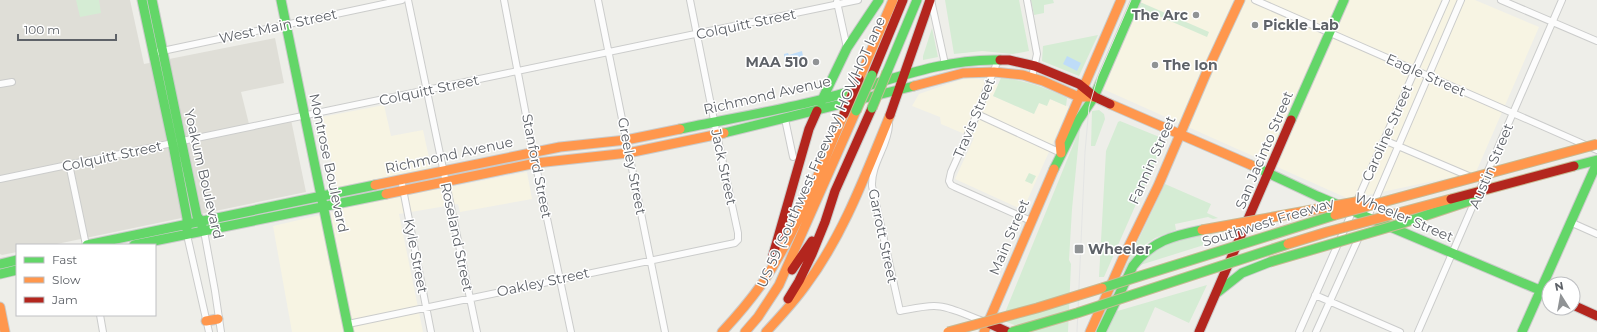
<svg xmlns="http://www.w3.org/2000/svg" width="1597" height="332" font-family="Montserrat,sans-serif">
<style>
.commercial{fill:#f7f4e3}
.education{fill:#dfded7}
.green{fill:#d5ecd4}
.water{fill:#bedcf8}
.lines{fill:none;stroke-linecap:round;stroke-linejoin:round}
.street-casing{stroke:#cbcccb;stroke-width:8}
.fast-casing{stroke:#cacbca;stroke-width:11}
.slow-casing{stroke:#cacbca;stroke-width:11}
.jam-casing{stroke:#cacbca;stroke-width:11}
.street{stroke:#fcfcfc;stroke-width:6}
.fast{stroke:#63d668;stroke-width:9}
.slow{stroke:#ff974d;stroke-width:9}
.jam{stroke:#b3261e;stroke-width:9}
.tram{stroke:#e4e5e4;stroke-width:1}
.fast-bridge-casing{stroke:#c7ba95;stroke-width:11;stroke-linecap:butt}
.slow-bridge-casing{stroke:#c7ba95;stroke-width:11;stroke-linecap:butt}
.jam-bridge-casing{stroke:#c7ba95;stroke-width:11;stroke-linecap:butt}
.fast-bridge{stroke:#63d668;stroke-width:9}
.slow-bridge{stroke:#ff974d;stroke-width:9}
.jam-bridge{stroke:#b3261e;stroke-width:9}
.poi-dot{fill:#909395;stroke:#fff;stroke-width:1.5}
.labels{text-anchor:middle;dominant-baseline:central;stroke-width:3;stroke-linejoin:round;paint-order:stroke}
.poi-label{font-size:14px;font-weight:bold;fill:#5e6268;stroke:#fff;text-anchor:start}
.street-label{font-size:14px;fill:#5e6268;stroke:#fff}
</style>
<rect width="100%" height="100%" fill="#eeeee9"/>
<path class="commercial" d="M1142 0H1475L1539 27 1476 172 1349 199 1103 89Z
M969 78 979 79 998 85 993 96 1034 114 1039 103 1050 99 1069 107 1023 210 955 179 974 138 941 124 940 117 912 106 919 94 957 81Z
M384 105 391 136 423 130 436 190 527 172 532 199 460 212 458 204 399 214 423 332H292L273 226 342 210 322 117Z"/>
<path class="education" d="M0 0H130L144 64 275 38 284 83 241 92 249 124 290 115 306 192 52 245H17V252L2 255 0 254Z"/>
<path class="green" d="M76 0H99L101 13 80 17Z
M945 0H1019L1029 51 1013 54 982 51 954 54Z
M1031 0H1053L1054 3 1044 5V13L1034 15Z
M1140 2 1209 32 1207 37 1138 7Z
M932 28 938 57 923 60V56Z
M1098 35 1079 76 1042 61 1043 46Z
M1001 78C1025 80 1046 88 1067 98L1066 106 1050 99 1047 106 1039 103 1034 114 993 96Z
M1099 110 1104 114 1105 119 1095 146H1091L1092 111Z
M1120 121 1162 138V145L1104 277H1099L1106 151 1118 122Z
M1080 128 1072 209 1069 260 1071 264 1068 332H1031L1002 320Z
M1029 173 1036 176 1032 184 1025 181Z
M1165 184 1211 204 1207 213 1218 218 1213 219 1208 217 1175 224 1176 230 1155 238 1146 244 1134 256 1126 270H1124Z
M1200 234 1204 245 1137 266 1158 245Z
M1207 285 1189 323 1155 307 1144 332H1105L1114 312Z"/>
<path class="water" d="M802 51 803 56 790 59 791 63 785 64 784 54 788 53 789 55Z
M1067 56 1081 63 1077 71 1063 64Z"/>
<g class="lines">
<g class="street-casing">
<path id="street" d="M408 0 477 332
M504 0 533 152 571 332
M598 0 665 332
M931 0 945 64
M1027 0 1037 54 1032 77
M1255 0 1597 150
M1501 0 1597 41
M837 2 847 48
M153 53 402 0
M998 60 977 114 951 172 949 181 951 185 955 187 1031 221
M0 84 12 82
M977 114 1061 153
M785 119 793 157
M889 125C888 146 871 164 872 186L900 311C911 309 923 306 934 306 950 306 968 316 983 321
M1384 140 1471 177
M69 164 86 245
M0 179 858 0
M401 179 431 332
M1367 219 1461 0
M1570 222 1597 234
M204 231 215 291 221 332
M187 235 209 332
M1315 295 1400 332
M100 315 103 332
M348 324 735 243 738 240V233L717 135 690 0
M1299 332 1446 0
M1316 332 1359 237
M1418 332 1562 0"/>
</g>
<g class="fast-casing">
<path id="fast" d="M142 0 174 150 187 218V230
M152 0 197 216 201 221 202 226
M281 0 349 332
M887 72 917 0
M821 102 847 48 879 0
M1291 120 1344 0
M680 129C728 119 776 111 823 99 881 84 939 58 1000 60
M724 133 914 86
M1251 165 1317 196 1549 294
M1574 166 1597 160
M1054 169 1078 121 1094 97 1136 0
M87 245 375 185
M134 245 386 194
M0 264 17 260
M0 274 17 270
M1218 292 1242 273 1270 262
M1101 332 1133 266C1152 241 1172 236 1202 230
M1522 332 1597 163"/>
</g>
<g class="slow-casing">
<path id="slow" d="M859 79 893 0
M914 86 963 73 994 72 1023 75 1043 81 1079 97H1094
M1110 104 1251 165
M1061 153 1060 142 1121 0
M375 185 560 147 626 140 680 129
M386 194 536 163 628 153 724 133
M0 307 5 332
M206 321 218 319
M722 332C736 317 749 302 761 285 797 233 819 171 844 114
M745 332 758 317 779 285 856 111
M766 332C780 317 794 302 806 285 844 234 866 173 890 115
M984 332 1054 169
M1090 332 1123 258 1158 186 1208 69 1240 0"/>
</g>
<g class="jam-casing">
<path id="jam" d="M1000 60H1009L1035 66 1079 84 1095 97 1110 104
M872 75 903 0
M890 115 930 0
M773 255 809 129 817 111
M792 270 812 241
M788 299 799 281 812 254 825 222 835 191 872 108
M1573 305 1597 316
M988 323 1008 332
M1199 332 1291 120"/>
</g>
<use href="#street" class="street"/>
<use href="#fast" class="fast"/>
<use href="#slow" class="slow"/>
<use href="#jam" class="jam"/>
<path class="tram" d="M1077 332 1085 152 1089 107 1098 76 1131 0"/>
<g class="fast-bridge-casing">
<path id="fast-bridge" d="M872 108 887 72
M856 111 872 75
M1270 262 1403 223 1472 200
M1102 288 1335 215
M1012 332 1077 313 1288 244"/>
</g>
<g class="slow-bridge-casing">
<path id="slow-bridge" d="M1335 215 1597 144
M1202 230 1361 201
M1288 244 1327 232 1451 199
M948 332 1037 308 1102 288"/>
</g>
<g class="jam-bridge-casing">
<path id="jam-bridge" d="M844 114 859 79
M1451 199 1574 166"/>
</g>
<use href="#fast-bridge" class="fast-bridge"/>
<use href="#slow-bridge" class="slow-bridge"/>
<use href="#jam-bridge" class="jam-bridge"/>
</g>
<g class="poi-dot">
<circle cx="1196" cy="15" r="4"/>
<circle cx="1255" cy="25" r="4"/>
<circle cx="816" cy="62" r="4"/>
<circle cx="1155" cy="65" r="4"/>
<rect x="1074" y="244" width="10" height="10" rx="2"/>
</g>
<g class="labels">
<g class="poi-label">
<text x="1188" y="15" text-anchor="end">The Arc</text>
<text x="1263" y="25">Pickle Lab</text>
<text x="808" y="62" text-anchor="end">MAA 510</text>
<text x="1163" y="65">The Ion</text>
<text x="1088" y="249">Wheeler</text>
</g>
<g class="street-label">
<text transform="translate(746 24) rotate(-12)">Colquitt Street</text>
<text transform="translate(278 26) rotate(-12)">West Main Street</text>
<text transform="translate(1426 75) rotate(24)">Eagle Street</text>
<text transform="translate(429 90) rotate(-12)">Colquitt Street</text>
<text transform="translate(767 95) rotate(-13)">Richmond Avenue</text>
<text transform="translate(974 118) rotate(-67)">Travis Street</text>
<text transform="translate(1387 133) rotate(-66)">Caroline Street</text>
<text transform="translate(1264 150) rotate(-67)">San Jacinto Street</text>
<text transform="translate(821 152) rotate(-66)">US 59 (Southwest Freeway) HOV/HOT lane</text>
<text transform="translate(449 155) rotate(-12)">Richmond Avenue</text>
<text transform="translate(112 156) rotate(-12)">Colquitt Street</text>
<text transform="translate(1152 160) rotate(-66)">Fannin Street</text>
<text transform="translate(329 163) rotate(78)">Montrose Boulevard</text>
<text transform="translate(537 166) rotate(79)">Stanford Street</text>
<text transform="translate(632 166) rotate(79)">Greeley Street</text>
<text transform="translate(1491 166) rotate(-67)">Austin Street</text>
<text transform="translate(724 167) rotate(78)">Jack Street</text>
<text transform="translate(204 174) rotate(77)">Yoakum Boulevard</text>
<text transform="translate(1404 217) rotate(23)">Wheeler Street</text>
<text transform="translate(1268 222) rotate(-17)">Southwest Freeway</text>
<text transform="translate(883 236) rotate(78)">Garrott Street</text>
<text transform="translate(457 237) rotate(78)">Roseland Street</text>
<text transform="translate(1009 237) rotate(-67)">Main Street</text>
<text transform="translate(416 256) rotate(79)">Kyle Street</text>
<text transform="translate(543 282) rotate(-12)">Oakley Street</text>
</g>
</g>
<rect x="16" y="244" width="140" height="72" fill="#ffffff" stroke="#bfc0c3"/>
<rect x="24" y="257" width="20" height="6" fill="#63d668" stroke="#bfc0c3"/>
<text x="52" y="264" font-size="12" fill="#5e6268">Fast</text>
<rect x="24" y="277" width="20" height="6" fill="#ff974d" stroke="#bfc0c3"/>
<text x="52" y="284" font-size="12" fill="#5e6268">Slow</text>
<rect x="24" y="297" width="20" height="6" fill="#b3261e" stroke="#bfc0c3"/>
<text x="52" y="304" font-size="12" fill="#5e6268">Jam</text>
<g transform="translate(1561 296) rotate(349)"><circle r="19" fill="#ffffff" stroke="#bfc0c3"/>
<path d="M0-3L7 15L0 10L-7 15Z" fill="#909395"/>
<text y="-6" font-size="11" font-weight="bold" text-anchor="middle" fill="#5e6268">N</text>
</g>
<path d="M18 34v6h98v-6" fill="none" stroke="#5e6268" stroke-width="2"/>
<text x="24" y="34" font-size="12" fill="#5e6268" stroke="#ffffff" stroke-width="3" paint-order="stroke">100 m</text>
</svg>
